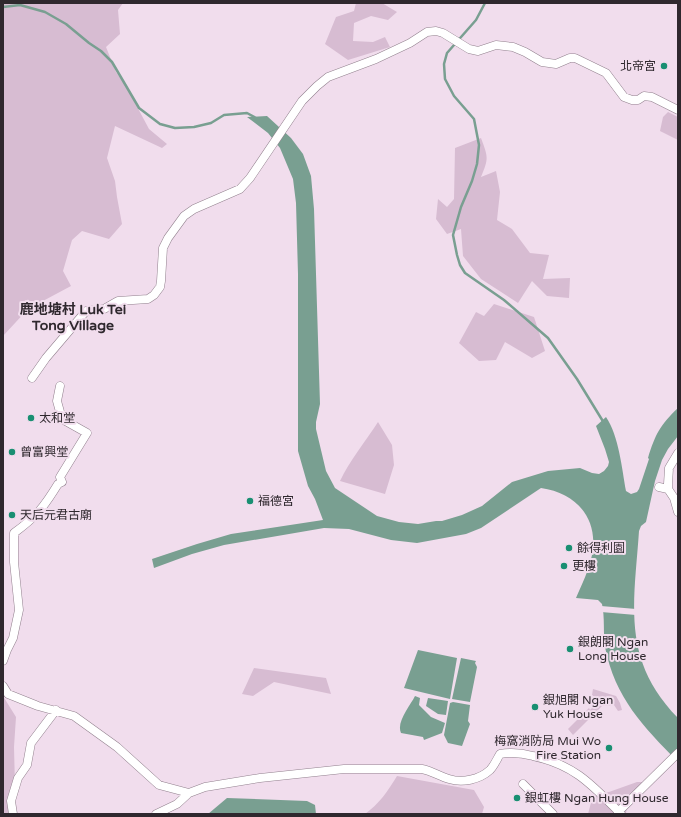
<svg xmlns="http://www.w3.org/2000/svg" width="681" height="817" font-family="'Varela Round','Noto Sans TC',sans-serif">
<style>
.green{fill:#d7bcd2}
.water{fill:#799f91}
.pier{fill:#f1dded}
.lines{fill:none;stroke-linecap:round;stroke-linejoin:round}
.stream{stroke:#799f91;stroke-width:2.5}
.minor-casing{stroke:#92808e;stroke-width:9}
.minor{stroke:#fff;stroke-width:8}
.poi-dot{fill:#198f72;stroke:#f1dded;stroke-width:1.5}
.labels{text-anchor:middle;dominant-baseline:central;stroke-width:4;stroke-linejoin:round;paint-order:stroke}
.poi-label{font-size:12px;fill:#2f282e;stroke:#f1dded;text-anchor:start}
.quarter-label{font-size:14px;font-weight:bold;fill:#2f282e;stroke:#f1dded}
</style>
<rect width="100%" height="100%" fill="#f1dded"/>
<path class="green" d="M3 3H123L118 10 120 34 106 47 116 72 126 86 149 129 167 144 162 148 115 126 107 158 115 181 117 197 122 224 109 239 82 231 72 240 63 271 71 286 28 309 3 336Z
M356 3H382L397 12 388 20 371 16 354 23 353 41 373 42 385 37 390 47 348 60 325 44 336 17 354 11Z
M668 112 678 117V140L660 131 663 117Z
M481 138C488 157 489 158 481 177L496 171 500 192 497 220 512 229 530 253 549 255 543 279 570 278 569 298 547 296 532 281 518 303 481 279 463 256 461 229 447 234 436 219 438 199 447 207 454 199 455 148Z
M494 304 534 317 545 351 532 358 505 342 496 360 479 361 459 343 476 312 484 316Z
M378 422 392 445 394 465 385 494 340 481C350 460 365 442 378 422Z
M254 668 326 678 331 694 274 682 253 696 242 694Z
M593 689 616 696 620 703 622 710 618 711 614 705 602 706 573 735 568 729 589 708 590 710 599 701 592 695Z
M3 696 16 717 14 747 15 787 12 814H3Z
M397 776 474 790 484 807 482 814H365C379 804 388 791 397 776Z
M637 782H643L628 796 626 814H588L593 795 609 792Z"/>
<path class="water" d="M267 116 291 138 303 154 311 176 314 209 320 404 316 422V429L326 471 335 488 377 516 399 522 418 524 436 521H442L462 515 482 506 512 482 548 471 580 468 592 473 599 474 604 471 608 466 609 462 605 449 596 426 606 417C619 436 622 469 626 491L631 494 637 492 639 489 649 459 648 458C655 435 660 425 678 408V436L668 449 662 460 655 481 646 522 641 526 639 531C634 604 621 660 678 718V762C643 726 615 698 605 647 603 632 605 618 602 604L598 600 576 598C582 584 589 570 592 555 599 518 576 493 541 488L481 528 466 534 417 543 391 540 349 529 324 528 224 545 192 554 154 568 152 559 197 544 231 534 323 520 315 499 308 486 298 451V274L296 203 293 179 280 148 268 133 247 117Z
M418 650 457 658 450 699 404 688Z
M461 658 476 661 475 663 477 667 470 702 452 699Z
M415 696 420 698 419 705 431 717 445 723 442 733 424 740 423 737 401 733C396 722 410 706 415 696Z
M428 698 448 701 446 715 438 714 426 706Z
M453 702 470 705 468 721 470 724 462 746 448 743 444 735 450 703Z
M227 798 307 801 315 805 316 814H208Z"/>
<path class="pier" d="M601 606 636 609V615L601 612Z"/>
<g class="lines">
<path class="stream" d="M485 3 476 20 447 53 444 64 445 79 454 96 474 119 479 145 477 164 472 181 461 207 453 235 457 255 460 265 465 273 504 300 548 338 577 379 604 423
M3 7 20 5 45 12 66 24 89 43 101 51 112 62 139 108 160 124 175 128 194 127 211 123 224 115 247 113 256 118"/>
<g class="minor-casing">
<path id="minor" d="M32 378 46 358 86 311 104 309 118 301 148 299 154 295 160 287 161 281 163 248 168 238 184 216 194 209 240 189 250 178 302 101 317 86 328 77 376 59 410 43 427 32 436 31 443 33 469 49 478 51 496 45 513 47 525 52 542 62 556 64 570 58H575L606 73 624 97 632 100H638L644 96 652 97 678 110
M678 453 669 468 668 484V489L674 498 678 512
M659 487 668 489
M3 661 7 650 13 638 19 610 14 562V533C36 517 44 507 58 484L62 482 60 477 87 433 62 419 57 401 60 386
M3 686 8 694 38 706 74 716 117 747 159 785 189 793 205 787 260 778 344 769H422C432 771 439 776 449 779 462 783 479 780 490 770 494 766 497 759 500 754 511 752 522 753 533 756 575 765 592 785 621 814
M523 784 553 814
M618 812 678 753
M13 814 11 801 18 778 27 765 31 743 56 710
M156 814 177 804 189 793"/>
</g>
<use href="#minor" class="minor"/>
</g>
<g class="poi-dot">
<circle cx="664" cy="66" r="4"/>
<circle cx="31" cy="418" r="4"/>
<circle cx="12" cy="452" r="4"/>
<circle cx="250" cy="501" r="4"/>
<circle cx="12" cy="515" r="4"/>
<circle cx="569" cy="548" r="4"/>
<circle cx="564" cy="566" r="4"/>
<circle cx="570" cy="649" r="4"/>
<circle cx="535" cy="707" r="4"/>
<circle cx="609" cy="748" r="4"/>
<circle cx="517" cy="798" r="4"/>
</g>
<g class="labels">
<g class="poi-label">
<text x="656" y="66" text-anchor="end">北帝宮</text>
<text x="39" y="418">太和堂</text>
<text x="20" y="452">曾富興堂</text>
<text x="258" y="501">福德宮</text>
<text x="20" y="515">天后元君古廟</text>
<text x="577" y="548">餘得利園</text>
<text x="572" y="566">更樓</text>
<text x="578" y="642">銀朗閣 Ngan<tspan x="578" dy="14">Long House</tspan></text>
<text x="543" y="700">銀旭閣 Ngan<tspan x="543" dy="14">Yuk House</tspan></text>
<text x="601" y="741" text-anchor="end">梅窩消防局 Mui Wo<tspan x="601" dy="14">Fire Station</tspan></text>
<text x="525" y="798">銀虹樓 Ngan Hung House</text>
</g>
<g class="quarter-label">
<text x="73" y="309">鹿地塘村 Luk Tei<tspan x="73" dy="16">Tong Village</tspan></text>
</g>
</g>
<rect width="681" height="817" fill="none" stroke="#2f282e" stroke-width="8"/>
</svg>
